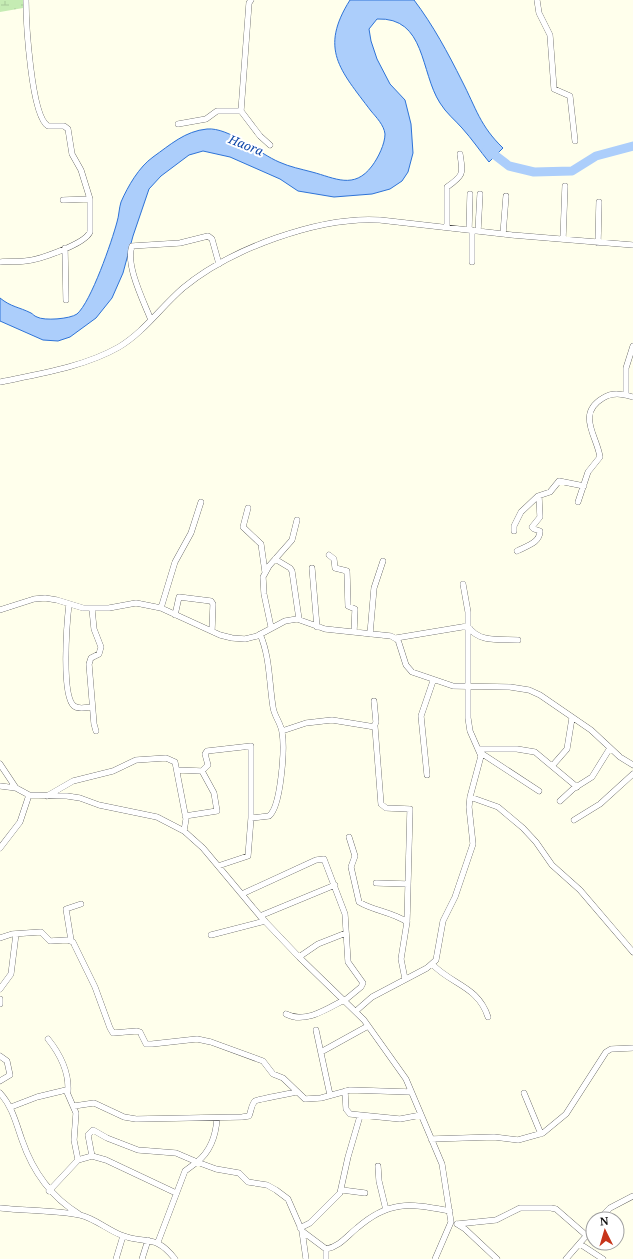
<svg xmlns="http://www.w3.org/2000/svg" width="633" height="1259" font-family="'Noto Serif',serif">
<style>
.wetland{fill:url(#wetland-marsh)}
.water{fill:#accefb;stroke:#2e73d7}
.lines{fill:none;stroke-linecap:round;stroke-linejoin:round}
.river{stroke:#accefb;stroke-width:9}
.minor-casing{stroke:#404040;stroke-width:6}
.minor{stroke:#fff;stroke-width:5.5}
.labels{text-anchor:middle;dominant-baseline:central;stroke-width:4;stroke-linejoin:round;paint-order:stroke}
.water-label{font-size:12px;font-style:italic;fill:#0d46a7;stroke:#fff}
</style>
<defs>
<pattern id="wetland-marsh" width="20" height="14" patternUnits="userSpaceOnUse"><rect width="20" height="14" fill="#c5ecb3"/><path d="M1 5h8M5 5V1M11 12h8M15 12V8" fill="none" stroke="#a8c999"/></pattern>
</defs>
<rect width="100%" height="100%" fill="#ffffec"/>
<path class="wetland" d="M0 0H25L23 8 0 12Z"/>
<path class="water" d="M350 0H414C433 25 448 53 462 81 476 108 480 126 503 148L489 162C480 151 472 139 462 128 455 120 446 113 440 103 420 72 426 17 377 19L369 29 371 41 377 59 390 84 405 100 411 124 413 153 408 172 402 181 390 189 372 194 334 197 298 191 280 179 230 157 203 151 189 155 161 176 149 189 133 236 123 273 112 298 96 318 70 337 58 341 43 340 0 321V298C11 307 19 307 31 313 33 314 34 316 37 317 44 321 70 319 77 314 91 302 112 241 117 222 119 216 119 208 121 202 128 186 139 167 153 157 170 145 185 131 207 129 229 127 260 154 279 162 290 167 301 169 312 172 335 178 354 190 372 166 378 158 385 144 385 134 384 125 376 117 371 111 340 70 319 49 350 0Z"/>
<g class="lines">
<path class="river" d="M487 149 509 166 534 172 572 171 596 156 633 146"/>
<g class="minor-casing">
<path id="minor" d="M251 0 249 3 241 111 260 136 270 145
M537 0 539 13 550 35 554 89 570 96 575 141
M178 124 206 119 217 111H241
M63 200 90 199
M447 227V187C464 175 463 174 460 154
M469 230 470 194
M472 230V262
M478 231 480 194
M503 234 506 196
M563 239 565 186
M598 243 599 202
M65 248 66 300
M0 262C8 261 17 262 25 261 39 260 85 244 90 232V199L81 170 72 154 68 129 64 126H48C31 116 26 21 26 0
M151 320C144 302 125 265 132 246L180 243 208 236 212 239 219 264
M0 382C39 374 84 367 119 347 144 332 161 307 183 288 230 249 319 216 380 220L512 235 633 245
M626 395V368L633 346
M578 502 588 472 600 457C597 436 576 414 603 398 613 392 622 394 633 397
M248 508 243 527 261 544 265 572
M514 531V526L521 512 538 496 550 492 559 481 584 486
M517 551C526 546 540 543 540 531L534 529 532 527 540 517 539 496
M329 555 334 559 335 568 347 571 348 606 355 609 354 632
M275 559 290 568 292 571 299 619
M312 568 317 627
M69 604C67 621 61 696 74 706 79 710 87 707 92 707
M161 608 175 562 191 533 201 502
M92 609 94 629 101 647 99 654 91 658 89 664 94 724 96 731
M0 610 34 599 45 598 57 600 83 608H109L136 603 161 608 220 635 232 638 245 639 257 636 285 621 297 619 325 629 391 636 398 640 406 665 412 672 453 686 510 687 529 690 540 695 591 730 620 757 633 765
M175 615 179 597 211 601 213 604 212 631
M271 627 264 594 263 577 269 566 292 540 297 520
M370 634 374 588 383 561
M396 638 468 626C478 643 500 639 518 640
M374 727 376 722 374 701
M282 731 306 723 332 720 375 727 381 804 386 808 410 809 407 922 401 959 405 979
M479 749H517L535 752 577 787
M481 753 539 791
M0 764 16 788 29 795 67 796 80 798 99 805 157 817 184 831 203 848 260 916 299 957 364 1020 406 1079 442 1164 451 1222 435 1259
M553 765 567 749 572 718
M177 770 202 771 214 793 217 811 185 816
M202 771 208 765 205 754 207 751 251 746V818
M427 775 421 716 433 681
M0 786 16 788
M47 796 73 781 113 771 136 760 166 758 175 762 186 819 184 831
M470 797 498 807 523 828 536 842 552 865 580 890 633 952
M560 801 573 789 592 777 610 748
M574 820 600 804 633 774
M349 837 355 856 351 867 359 902C374 911 392 912 407 922
M0 848 20 822 29 795
M218 866 248 856 251 818 269 816C281 807 285 748 282 732 281 723 274 716 273 707 269 682 270 657 260 634
M376 883 408 884
M242 894 316 860 324 859 345 914 348 962 363 983 361 987 344 1001
M260 916 335 885
M211 935 265 921
M0 938 12 934 41 932 50 941 67 940 73 942 95 987 110 1028 113 1033 137 1031 140 1032 146 1044H152L197 1039 211 1042 263 1061 273 1074 283 1078 305 1099 321 1098 350 1090 411 1092
M71 940 66 909 81 904
M299 957 318 944 346 933
M432 964C452 985 478 986 488 1017
M0 989 11 974 16 934
M0 999V1004
M356 1011 372 997 427 968 436 960 443 921 455 897 473 844 469 807 470 797 481 756 470 731 468 718V612L463 584
M286 1014C305 1024 327 1009 344 1000
M316 1030 330 1095
M48 1039C60 1054 69 1071 68 1091
M321 1052 368 1026
M0 1056 7 1061 10 1075 0 1081
M345 1091 346 1109 350 1114 400 1119 421 1115
M0 1093C12 1106 16 1123 22 1140 33 1172 51 1197 79 1214
M524 1093 541 1134
M74 1106 94 1103 124 1117 136 1119 242 1117 249 1116C251 1112 251 1105 255 1101 258 1099 289 1094 296 1092
M11 1107 37 1097 66 1090 76 1113 74 1140 78 1160
M431 1139 494 1137 518 1140 543 1133 566 1114 606 1052 611 1049 633 1048
M92 1156 88 1135 93 1130 107 1138 138 1150 176 1153 197 1162C211 1151 216 1135 217 1118
M378 1166 379 1181 386 1210
M342 1190 365 1193
M49 1191 78 1160 92 1156 106 1160 176 1193
M0 1208C26 1211 53 1210 80 1215 94 1218 108 1230 121 1235 146 1245 155 1233 175 1259
M599 1219 610 1208 633 1196
M457 1224 496 1220 520 1208H551L556 1209 587 1236
M457 1224 465 1229 497 1259
M300 1228 310 1223 340 1193 348 1157 360 1116
M302 1231 306 1259
M158 1242 185 1171 197 1162 216 1169 239 1173 248 1182 267 1185 276 1190 288 1199 302 1231 326 1249C339 1247 347 1236 357 1228 390 1199 411 1204 450 1211
M580 1244 603 1259
M116 1259 123 1236
M142 1259 148 1240
M326 1259V1249
M566 1259 593 1228"/>
</g>
<use href="#minor" class="minor"/>
</g>
<g class="labels">
<g class="water-label">
<text transform="translate(246 145) rotate(22)">Haora</text>
</g>
</g>
<g transform="translate(605 1231) rotate(355)"><circle r="19" fill="#ffffff" stroke="#9e9e9e"/>
<path d="M0-3L7 15L0 10L-7 15Z" fill="#c7341a"/>
<text y="-6" font-size="11" font-weight="bold" text-anchor="middle" fill="#0d0d0d">N</text>
</g>
</svg>
